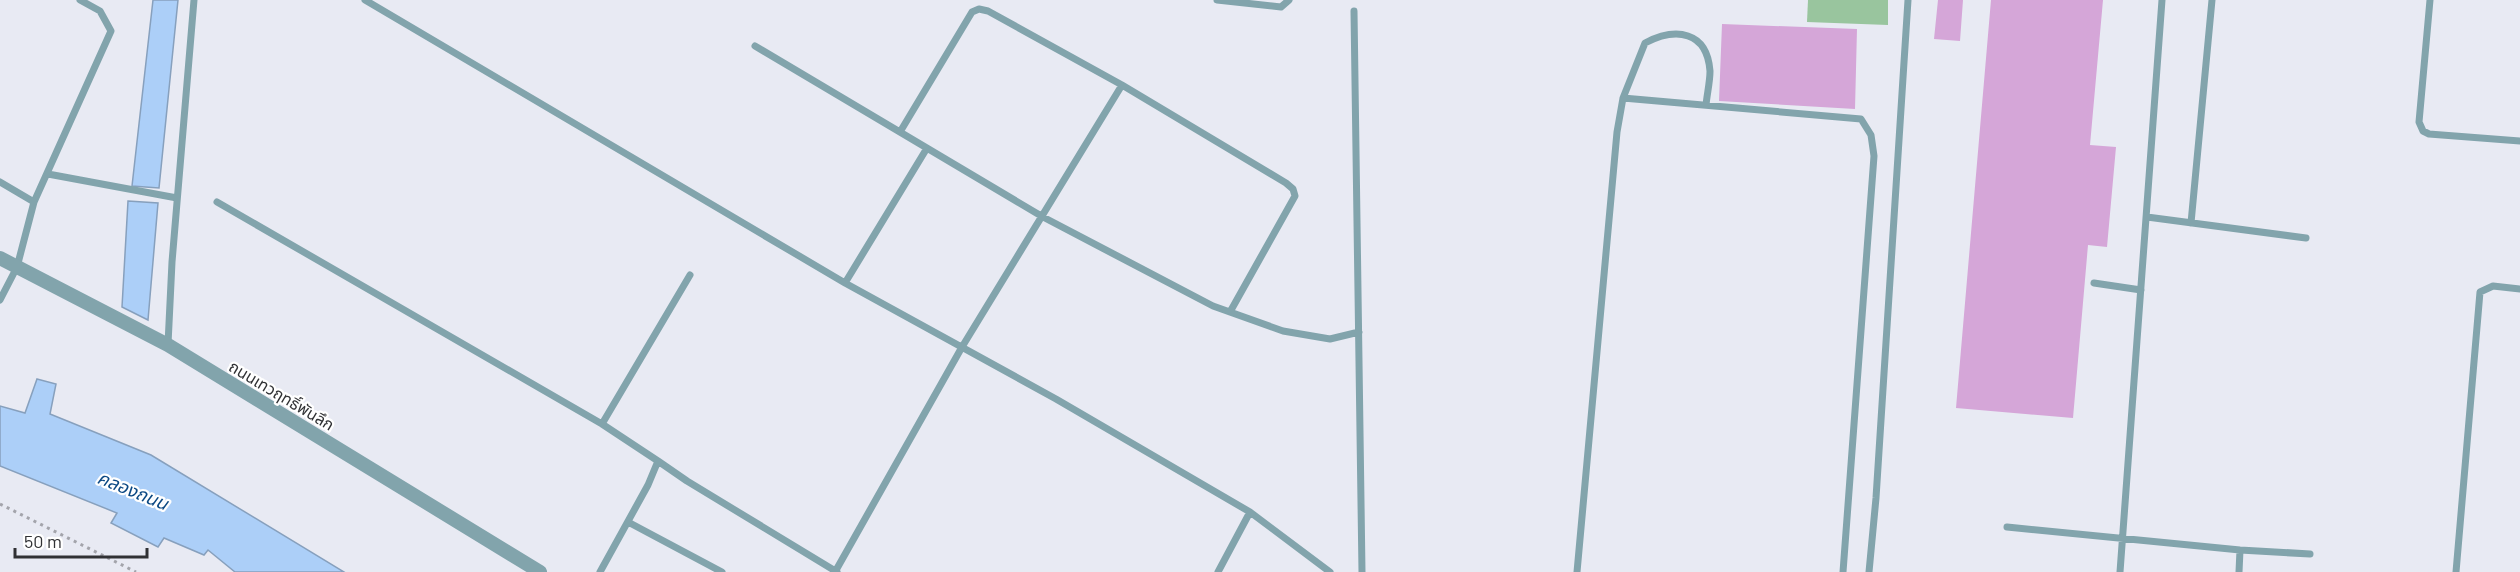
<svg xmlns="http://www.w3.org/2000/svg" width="2520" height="572" font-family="Barlow,'Noto Sans Thai',sans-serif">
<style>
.green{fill:#99c59e}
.water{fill:#accff8;stroke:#87a0bd;stroke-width:1.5}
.building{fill:#d5a6d8}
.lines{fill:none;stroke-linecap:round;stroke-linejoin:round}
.path{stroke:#a3a4ab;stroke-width:3;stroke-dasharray:3 4.5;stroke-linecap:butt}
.service{stroke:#82a4ac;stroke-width:7}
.minor{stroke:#82a4ac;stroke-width:14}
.labels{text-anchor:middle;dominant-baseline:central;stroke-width:4.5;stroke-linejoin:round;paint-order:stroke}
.street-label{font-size:16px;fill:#303134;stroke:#fff}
.water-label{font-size:18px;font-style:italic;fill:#0b4883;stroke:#fff}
</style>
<rect width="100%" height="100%" fill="#e8eaf3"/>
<path class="green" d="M1808 0H1888V25L1807 22Z"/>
<path class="water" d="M153 0H178L159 188 132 186Z
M128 201 158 203 148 320 122 307Z
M37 379 56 384 50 414 151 455 344 572H235L208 550 204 555 164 538 158 547 111 523 117 513 0 466V406L25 413Z"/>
<path class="building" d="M1938 0H1963L1960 41 1934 39Z
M1991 0H2103L2090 145 2116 147 2107 247 2088 245 2073 418 1956 408Z
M1722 24 1857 29 1855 109 1719 101Z"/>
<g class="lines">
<path class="path" d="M0 504 136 572"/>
<path class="service" d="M365 0 845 283 1056 399 1250 512 1330 572
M1217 0 1281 7 1289 0
M2430 0 2419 122 2423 131 2429 134 2520 141
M1354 11 1362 572
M755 46 1043 217 1213 306 1283 331 1330 339 1359 332
M1623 98 1645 43C1676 27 1707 31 1710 71 1710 82 1707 94 1706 105
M900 132 972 12 979 9 988 11 1122 85 1286 183 1293 189 1295 196 1230 312
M48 174 177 198
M0 182 34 202
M217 202 602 424 658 461
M2147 217 2306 238
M2191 223 2212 0
M845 283 927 148
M2094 283 2141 290
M0 300 17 267 34 202 111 31 100 11 80 0
M168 344 172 262 194 0
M602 424 690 275
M628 522 722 572
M2007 527 2240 550 2310 554
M600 572 648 485 658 461 687 481 837 572
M835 572 962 347 1122 85
M1218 572 1250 512
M1577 572 1617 132 1623 98 1861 119 1871 135 1874 156 1843 572
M1869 572 1876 498 1908 0
M2120 572 2162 0
M2239 572 2240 550
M2456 572 2480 292 2493 286 2520 289"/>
<path class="minor" d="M0 258 168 345 540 572"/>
</g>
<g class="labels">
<g class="street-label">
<text transform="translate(282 395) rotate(31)">ถนนเทวฤทธิ์พันลึก</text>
</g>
<g class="water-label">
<text transform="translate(133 490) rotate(22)">คลองถนน</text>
</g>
</g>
<path d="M15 548v9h132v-9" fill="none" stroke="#303134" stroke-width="3"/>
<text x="24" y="548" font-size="18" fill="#303134" stroke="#ffffff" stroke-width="4.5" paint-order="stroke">50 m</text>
</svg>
